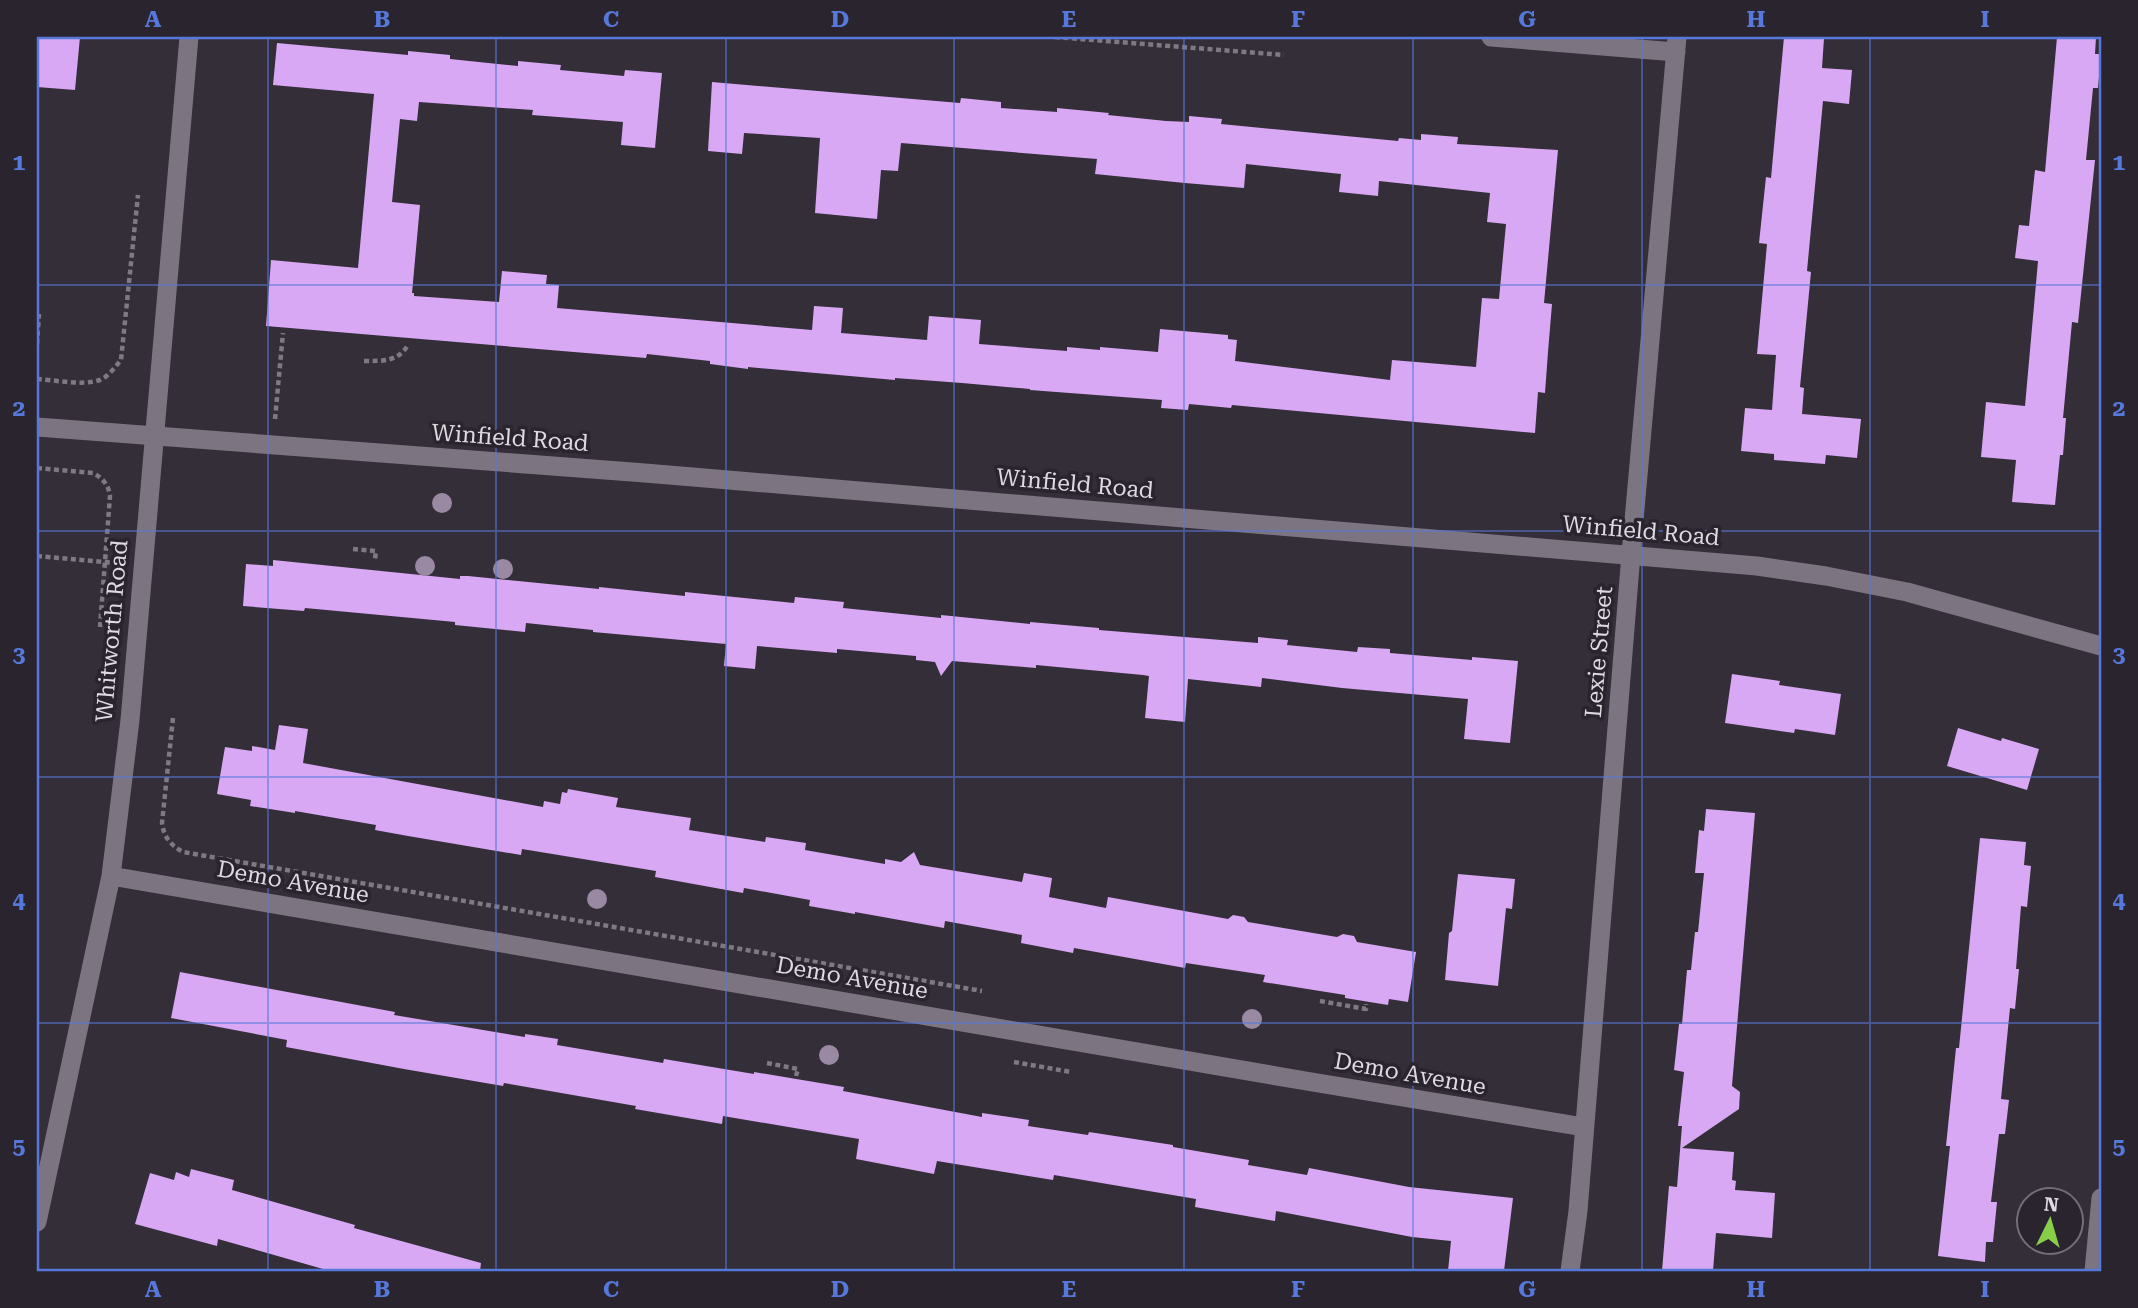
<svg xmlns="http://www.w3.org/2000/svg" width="2138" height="1308" font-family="'Roboto Serif',serif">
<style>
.building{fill:#d8a8f4}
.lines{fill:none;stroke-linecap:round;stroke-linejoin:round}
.path{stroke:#7e7982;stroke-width:4.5;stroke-dasharray:5 3.5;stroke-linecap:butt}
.minor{stroke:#7c7480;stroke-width:19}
.tertiary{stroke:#7c7480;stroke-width:19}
.tree{fill:#9989a3}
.grid{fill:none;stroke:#5778db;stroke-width:2;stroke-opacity:0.55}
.labels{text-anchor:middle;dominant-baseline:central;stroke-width:7;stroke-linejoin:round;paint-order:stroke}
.street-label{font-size:23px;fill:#dedae1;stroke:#2a242e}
.neatline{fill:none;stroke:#5778db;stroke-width:2.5}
.grid-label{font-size:23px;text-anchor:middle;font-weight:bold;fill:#5778db}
</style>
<rect width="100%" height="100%" fill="#342e38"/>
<path class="building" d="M37 37H80L75 90 37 87Z
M1784 37 1824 38 1822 68 1852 70 1849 104 1823 101 1807 271 1811 272 1800 387 1804 388 1802 414 1861 419 1857 458 1826 455 1825 464 1774 460V454L1741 451 1745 408 1772 410 1776 355 1757 354 1767 244 1759 243 1766 177 1771 178Z
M2057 37H2096L2095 54H2101L2098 88H2093L2086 160H2095L2078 323 2072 322 2063 418H2066L2063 455H2060L2055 505 2012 502 2016 460 1981 457 1986 402 2025 406 2038 261 2015 258 2019 225 2029 226 2035 170 2045 172Z
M277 43 408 55V51L450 55V59L518 66V61L561 65 560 70 624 76 625 70 662 73 655 148 621 145 623 122 532 115 533 110 419 102 417 121 400 119 392 202 420 205 412 293H414V296L499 302 502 271 547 275 546 284 559 285 557 308 812 330 814 306 843 308 841 333 927 340 929 316 981 320 979 344 1067 351V347L1100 350V347L1158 352 1160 329 1228 335V339L1237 340 1235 361 1390 380 1392 360 1476 367 1482 298 1499 299 1506 224 1487 222 1490 193 1379 181 1378 196 1339 192 1341 174 1246 164 1244 188 1185 183 1095 174 1097 159 901 143 898 171 881 170 877 219 815 213 820 138 744 133 742 154 708 151 712 82 960 103 961 98 1001 102V108L1057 112V108L1109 113 1108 115 1166 121 1189 122V116L1222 119 1221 124 1398 141 1399 138 1421 140V134L1458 137 1457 144 1558 150 1544 303 1552 304 1548 352 1545 393 1538 392 1535 433 1232 405 1231 408 1189 404 1188 410 1161 408 1162 400 1030 390V389L962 383 895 378V380L748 367V369L710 364V361L647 354 646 358 266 326 271 260 358 268 374 94 273 85Z
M273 560 460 579V576H468L599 589V587L685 596V592L794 603 795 597 844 602 843 608 941 618V615L1030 624V622L1099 628V630L1258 643V637L1288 640 1287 645 1357 652 1358 647 1390 649V653L1472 660V657L1518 661 1510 743 1464 739 1468 699 1342 688 1262 678 1261 687 1188 679 1185 722 1145 718 1149 676 1143 675 1036 665V668L952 661 941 676 935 662 916 660V656L837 649V653L757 646 755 669 724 666 726 644 593 632V630L526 623 525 632 455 625V622L305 608 304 611 243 606 246 564 273 566Z
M1732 674 1780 681 1779 685 1841 694 1835 735 1795 729 1794 733 1725 723Z
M279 725 308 729 303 763 543 807 544 801 560 804 562 792 567 793 568 789 618 798 616 807 691 818 689 830 765 842 766 837 806 843 805 850 885 864V859L901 862 914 852 920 865 1022 882 1024 873 1052 878 1049 897 1106 908 1108 897 1228 919 1233 915 1244 917 1248 922 1337 937 1343 934 1354 936 1357 942 1416 952 1408 1002 1389 999 1388 1005 1345 998V995L1263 982 1265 975 1186 963 1185 968 1074 948 1073 953 1021 943 1022 935 945 921 944 928 855 912V914L809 906 810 900 744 888 743 893 655 877 656 871 522 849 521 855 408 836 375 830 376 825 295 811V813L250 806 251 800 217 794 225 747 252 751V746L275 750Z
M1958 728 2001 741 2002 738 2039 749 2027 790 1947 766Z
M1706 809 1755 813 1732 1086 1740 1092 1739 1109 1682 1148 1734 1152 1732 1180 1736 1181 1735 1190 1775 1193 1772 1238 1716 1233 1713 1271H1662L1669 1186 1677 1187 1682 1126H1678L1684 1072 1674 1070 1679 1024H1682L1687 970H1691L1695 932H1698L1704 873H1695L1699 830 1704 831Z
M1980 838 2026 842 2024 865 2031 866 2027 907 2021 906 2016 969H2019L2015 1009 2010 1008 2001 1099 2009 1100 2005 1134H1999L1991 1202H1997L1993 1242H1986L1985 1262 1938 1256 1950 1146H1946L1956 1048H1959Z
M1458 874 1515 879 1512 909 1506 908 1498 986 1445 980 1449 933 1452 931Z
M180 972 395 1012 394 1015 525 1037V1034L558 1039 557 1045 663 1063 664 1059 754 1074V1072L844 1087 843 1091 982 1117V1113L1029 1120 1028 1126 1088 1135 1089 1132 1173 1145V1147L1249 1160 1248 1165 1307 1175 1309 1168 1409 1187 1513 1198 1504 1271H1448L1451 1241 1412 1237 1276 1211 1275 1221 1195 1207 1196 1199 1054 1175 1053 1180 937 1161 934 1174 856 1159 859 1139 723 1116 722 1124 635 1109 636 1106 504 1083 503 1086 404 1069 286 1047 287 1040 171 1018Z
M191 1169 234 1180 232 1190 355 1225 354 1228 481 1263 480 1271H330L218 1239 217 1246 135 1224 150 1173 174 1180 176 1172 189 1177Z"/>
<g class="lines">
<path class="path" d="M1055 37 1284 55
M37 344 39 314
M364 361C382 361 398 362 408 345
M37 379C56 380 82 386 100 380 109 376 115 367 121 360L138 195
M275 419 283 333
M37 468 93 473C103 478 109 486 110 496L100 627
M353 549 376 551 375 559
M37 556 116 563
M173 718 162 823C164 838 171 845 183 852L982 991
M1320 1001 1366 1009V1004
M1014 1062 1071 1072
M767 1063 798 1069 796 1076"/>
<path class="minor" d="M1491 37 1676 52
M111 876 1306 1081 1584 1127
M37 1222 111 876 130 720 189 37
M1570 1271 1578 1211 1631 554 1677 37
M2094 1271 2101 1198"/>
<path class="tertiary" d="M37 427 645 473 1757 566 1826 576 1907 592 2101 646"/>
</g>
<g class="tree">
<circle cx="442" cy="503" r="10"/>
<circle cx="425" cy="566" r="10"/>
<circle cx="503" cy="569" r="10"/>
<circle cx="597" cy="899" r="10"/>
<circle cx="1252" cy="1019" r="10"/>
<circle cx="829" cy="1055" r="10"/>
</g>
<path class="grid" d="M268 37V1271M496 37V1271M726 37V1271M954 37V1271M1184 37V1271M1413 37V1271M1642 37V1271M1870 37V1271M37 285H2101M37 531H2101M37 777H2101M37 1023H2101"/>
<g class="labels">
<g class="street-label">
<text transform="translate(510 438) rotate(4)">Winfield Road</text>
<text transform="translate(1075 484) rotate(5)">Winfield Road</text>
<text transform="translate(1641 531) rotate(5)">Winfield Road</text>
<text transform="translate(112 631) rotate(-85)">Whitworth Road</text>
<text transform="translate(1599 652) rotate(-85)">Lexie Street</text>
<text transform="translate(293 882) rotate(10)">Demo Avenue</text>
<text transform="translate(852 978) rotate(10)">Demo Avenue</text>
<text transform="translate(1410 1074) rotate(10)">Demo Avenue</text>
</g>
</g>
<rect width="2138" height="1308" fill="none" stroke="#2a242e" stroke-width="77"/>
<g transform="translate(2050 1221) rotate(5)"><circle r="33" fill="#2a242e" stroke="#726d76" stroke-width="2"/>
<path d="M0-5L12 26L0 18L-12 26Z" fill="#88cf49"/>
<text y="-10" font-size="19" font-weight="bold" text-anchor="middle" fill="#dedae1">N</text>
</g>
<rect x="38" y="38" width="2062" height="1232" class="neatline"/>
<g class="grid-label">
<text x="153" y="27">A</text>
<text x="382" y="27">B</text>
<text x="611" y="27">C</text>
<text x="840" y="27">D</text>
<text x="1069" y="27">E</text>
<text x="1298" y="27">F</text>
<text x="1527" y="27">G</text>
<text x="1756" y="27">H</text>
<text x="1985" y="27">I</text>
<text x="19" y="170">1</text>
<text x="2119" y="170">1</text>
<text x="19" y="416">2</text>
<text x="2119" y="416">2</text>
<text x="19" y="662">3</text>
<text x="2119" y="662">3</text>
<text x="19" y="908">4</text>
<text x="2119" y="908">4</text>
<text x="19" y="1154">5</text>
<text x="2119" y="1154">5</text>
<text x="153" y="1297">A</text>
<text x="382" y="1297">B</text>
<text x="611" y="1297">C</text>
<text x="840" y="1297">D</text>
<text x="1069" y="1297">E</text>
<text x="1298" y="1297">F</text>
<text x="1527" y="1297">G</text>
<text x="1756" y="1297">H</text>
<text x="1985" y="1297">I</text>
</g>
</svg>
